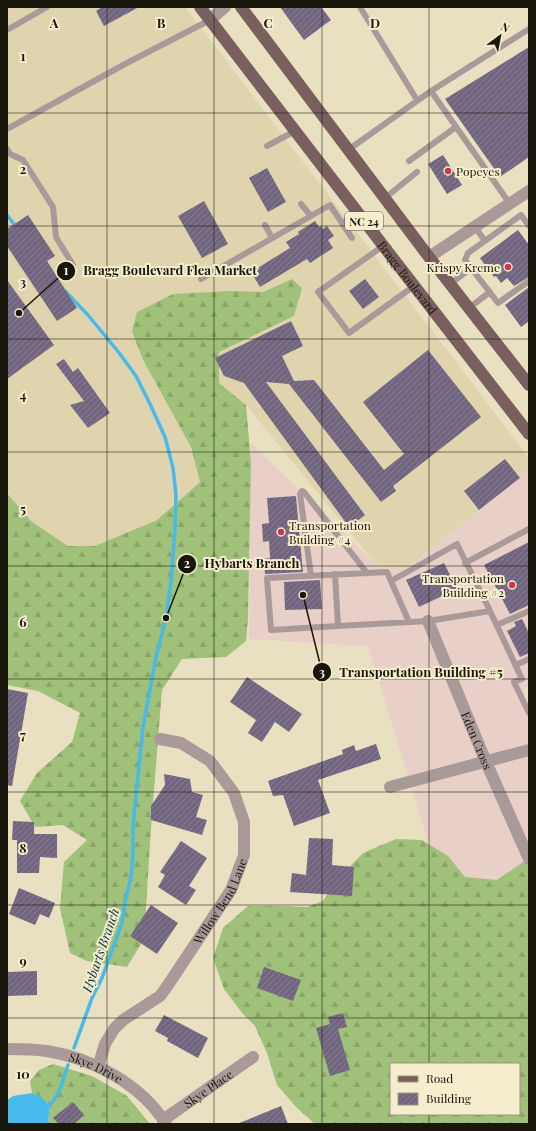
<svg xmlns="http://www.w3.org/2000/svg" width="536" height="1131" font-family="'Playfair Display',serif">
<style>
.built{fill:#e0d4ae}
.education{fill:#e8cfc7;fill-rule:evenodd}
.forest{fill:url(#forest-firs);fill-rule:evenodd}
.water{fill:#48b9eb}
.lines{fill:none;stroke-linecap:round;stroke-linejoin:round}
.stream{stroke:#48b9eb;stroke-width:3.5}
.building{fill:url(#building-hatch)}
.service{stroke:#a99999;stroke-width:6}
.minor{stroke:#a99999;stroke-width:12}
.primary{stroke:#7a5f5f;stroke-width:12}
.grid{fill:none;stroke:#19160b;stroke-width:1;stroke-opacity:0.55}
.poi-dot{fill:#c9394c;stroke:#f6ecce;stroke-width:1.5}
.labels{text-anchor:middle;dominant-baseline:central;stroke-width:4;stroke-linejoin:round;paint-order:stroke}
.shield{fill:#f6ecce;stroke:#5b5646;stroke-width:1}
.shield-label{font-size:11px;font-weight:bold;fill:#19160b}
.poi-label{font-size:12px;fill:#19160b;stroke:#f6ecce;text-anchor:start}
.street-label{font-size:12px;fill:#19160b;stroke:#f6ecce}
.water-label{font-size:13px;font-style:italic;fill:#003145;stroke:#f6ecce}
.grid-label{font-size:13px;text-anchor:middle;font-weight:bold;fill:#19160b;stroke:#f6ecce;stroke-width:4;stroke-linejoin:round;paint-order:stroke}
.leader{fill:none;stroke:#19160b;stroke-width:1.5}
.callout-dot{fill:#19160b;stroke:#f6ecce;stroke-width:1.5}
.mark-label{font-size:12px;text-anchor:middle;font-weight:bold;fill:#fff}
.callout-label{font-size:13px;text-anchor:middle;font-weight:bold;fill:#19160b;stroke:#f6ecce;stroke-width:4;stroke-linejoin:round;paint-order:stroke}
</style>
<defs>
<pattern id="forest-firs" width="22" height="20" patternUnits="userSpaceOnUse"><rect width="22" height="20" fill="#a0c17a"/><path d="M5 1l3.5 6h-7zM16 11l3.5 6h-7z" fill="#89a568"/></pattern>
<pattern id="building-hatch" width="6" height="6" patternUnits="userSpaceOnUse"><rect width="6" height="6" fill="#71657f"/><path d="M-1 1l2-2M0 6l6-6M5 7l2-2" fill="none" stroke="#877e90"/></pattern>
</defs>
<rect width="100%" height="100%" fill="#e9dfc1"/>
<path class="built" d="M7 7H185L529 458V471L406 569 376 564 246 405 219 383V351L292 279 263 292 143 360 191 447 200 482 157 520 95 546H68L31 521 7 492Z"/>
<path class="education" d="M251 443 376 564 406 569 529 471V542L484 565 510 614 529 605V686L523 689 529 703V1124L519 1114V1064L450 913 368 646 249 639ZM297 496 303 571 270 558 269 541H263L262 524 269 523 267 498ZM444 563 457 589 419 607 406 580ZM320 580 322 609 286 610 284 582Z"/>
<path class="forest" d="M292 279 302 288 294 316 219 352V383L246 405 251 463 248 618 246 641 226 657 182 659 162 690 151 828 144 939 127 967 87 961 70 953 60 908 64 862 87 840 63 825 35 827 20 801 37 773 72 742 80 713 38 691 7 685V493L31 521 68 546H95L157 520 200 482 191 447 143 360 132 331 137 312 173 294 230 291 263 292Z
M396 839 422 840 448 856 465 877 497 880 529 858V1124H315L297 1108 277 1085 267 1053 255 1026 242 1013 224 989 213 958 223 928 248 906H278L307 907 323 901 336 881 363 853ZM391 1064H519V1114H391Z
M53 1064 92 1076 127 1096 150 1124H48L50 1106 41 1097 32 1093 30 1081 39 1070Z"/>
<path class="water" d="M32 1093 41 1097 50 1106 48 1124H7V1100L13 1096Z"/>
<g class="lines">
<path class="stream" d="M7 215 16 227
M65 291 88 315 120 354 136 376 150 404 165 437 173 468 176 495 175 530 171 582 166 618 156 657 143 727 133 825V854L131 877 125 902 122 923 102 978 92 998 74 1048
M46 1107C58 1103 64 1076 68 1065"/>
</g>
<path class="building" d="M102 7H139L104 26 96 11Z
M280 7H321L331 20 304 40Z
M529 47V157L500 177 445 99Z
M443 155 462 185 447 194 428 164Z
M267 168 286 202 268 212 249 178Z
M204 201 228 244 202 258 178 216Z
M28 215 55 256 47 261 77 308 57 321 7 246V229Z
M315 221 319 227 321 226 323 229 327 226 334 236 328 240 333 248 310 263 307 259 260 287 251 272 290 248 286 242 299 234 298 232Z
M518 230 529 245V277L514 286 507 278 501 283 496 276 494 277 480 258Z
M365 279 379 297 363 309 349 291Z
M7 280 54 345 7 379Z
M529 287V321L521 327 505 305Z
M291 321 303 346 282 356 294 381 314 380 384 470 404 454 363 402 428 350 481 417 393 486 396 491 381 502 289 384 266 382 365 515 349 527 244 383 224 376 215 358Z
M64 359 73 372 78 368 110 413 88 428 70 405 84 401 56 364Z
M505 459 520 478 479 510 464 491Z
M296 496 303 572 265 574 264 559 270 558 269 541 263 542 262 524 269 523 267 498Z
M529 542V605L510 614 484 565Z
M444 563 457 589 419 607 406 580Z
M320 580 322 609 285 610 284 582Z
M522 619 529 633V653L520 657 507 631 516 626 514 622Z
M247 677 302 714 289 732 275 722 262 742 248 733 256 720 230 702Z
M7 689 28 693 12 786 7 785Z
M376 744 381 759 318 780 330 813 294 826 283 795 273 796 268 781 343 754 342 750 354 745 356 751Z
M164 774 190 779 192 792 203 795 196 817 207 820 202 835 151 820V806L165 785Z
M13 821 34 822V834H57V858L40 857 39 873H17V840H12Z
M309 838 333 839 332 865 354 867 352 896 290 892 292 873 306 875Z
M181 841 207 858 189 886 196 890 186 905 158 887 165 875 160 872Z
M19 888 55 903 49 918 40 914 35 925 9 914Z
M151 905 178 923 157 954 130 936Z
M264 967 301 980 293 1001 257 988Z
M37 971V995L7 996V972Z
M343 1013 347 1027 338 1029 350 1070 330 1076 316 1028 330 1024 328 1017Z
M164 1015 208 1038 198 1058 167 1041 168 1038 155 1031Z
M73 1102 84 1115 74 1124H59L53 1118Z
M281 1106 288 1124H237Z"/>
<g class="lines">
<path class="service" d="M360 7 417 100
M7 30 47 7
M431 91 510 204
M7 129 125 64 210 20
M267 146 295 131
M7 149 10 154 23 160 53 207 56 237 73 265
M348 150 431 91 529 29
M409 161 456 127
M385 198 417 172
M301 204 311 216
M342 223 358 213
M265 225 272 238
M529 226 521 215 468 253 465 260 498 303 529 281
M475 227 485 241
M383 246 318 292 349 333 414 286
M201 279 330 205 352 238
M450 284 471 268
M469 308 490 292
M465 563 529 529
M335 574 338 626 271 630 267 578 387 572 409 622
M311 576 300 494 302 491 304 492 367 573
M391 581 457 544 490 611
M497 625 529 611
M338 626 428 621 490 611 522 679 514 682 529 713
M516 665 529 659"/>
<g class="minor">
<path d="M210 20 225 7"/>
<path d="M429 257 529 191"/>
<path id="s1" d="M428 621 486 762 529 859"/>
<path d="M390 787 529 750"/>
<path id="s2" d="M7 1049C20 1049 33 1049 47 1051 92 1058 141 1084 166 1124"/>
<path id="s3" d="M98 1067 105 1044 114 1029 123 1020 160 996 168 985 231 890 244 855V822L234 793 210 761 181 743 160 739"/>
<path id="s4" d="M163 1120 253 1057"/>
</g>
<g class="primary">
<path id="s5" d="M200 7 405 274 529 434"/>
<path d="M241 7 429 257 529 385"/>
</g>
</g>
<path class="grid" d="M107 7V1124M214 7V1124M322 7V1124M429 7V1064M7 113H529M7 226H529M7 339H529M7 452H529M7 566H529M7 679H529M7 792H529M7 905H529M7 1018H529M429 1114V1124"/>
<g class="poi-dot">
<circle cx="448" cy="171" r="4"/>
<circle cx="508" cy="267" r="4"/>
<circle cx="281" cy="532" r="4"/>
<circle cx="512" cy="585" r="4"/>
</g>
<g class="labels">
<rect class="shield" x="345" y="212" width="38" height="18" rx="3"/>
<g class="shield-label">
<text x="364" y="221">NC 24</text>
</g>
<g class="poi-label">
<text x="456" y="171">Popeyes</text>
<text x="500" y="267" text-anchor="end">Krispy Kreme</text>
<text x="289" y="525">Transportation<tspan x="289" dy="14">Building #4</tspan></text>
<text x="504" y="578" text-anchor="end">Transportation<tspan x="504" dy="14">Building #2</tspan></text>
</g>
<g class="street-label">
<text stroke="none"><textPath href="#s5" startOffset="341">Bragg Boulevard</textPath></text>
<text stroke="none"><textPath href="#s1" startOffset="129">Eden Cross</textPath></text>
<text stroke="none"><textPath href="#s3" startOffset="211">Willow Bend Lane</textPath></text>
<text stroke="none"><textPath href="#s2" startOffset="92">Skye Drive</textPath></text>
<text stroke="none"><textPath href="#s4" startOffset="55">Skye Place</textPath></text>
</g>
<g class="water-label">
<text transform="translate(100 950) rotate(-71)">Hybarts Branch</text>
</g>
</g>
<g class="grid-label">
<text x="54" y="28">A</text>
<text x="161" y="28">B</text>
<text x="268" y="28">C</text>
<text x="375" y="28">D</text>
<text x="23" y="61">1</text>
<text x="23" y="174">2</text>
<text x="23" y="287">3</text>
<text x="23" y="400">4</text>
<text x="23" y="514">5</text>
<text x="23" y="627">6</text>
<text x="23" y="740">7</text>
<text x="23" y="853">8</text>
<text x="23" y="966">9</text>
<text x="23" y="1079">10</text>
</g>
<path class="leader" d="M19 313L66 271M166 618L187 564M303 595L322 672"/>
<g class="callout-dot">
<circle cx="19" cy="313" r="4"/>
<circle cx="166" cy="618" r="4"/>
<circle cx="303" cy="595" r="4"/>
<circle cx="66" cy="271" r="10"/>
<circle cx="187" cy="564" r="10"/>
<circle cx="322" cy="672" r="10"/>
</g>
<g class="mark-label">
<text x="66" y="275">1</text>
<text x="187" y="568">2</text>
<text x="322" y="677">3</text>
</g>
<g class="callout-label">
<text x="170" y="275">Bragg Boulevard Flea Market</text>
<text x="252" y="568">Hybarts Branch</text>
<text x="421" y="677">Transportation Building #5</text>
</g>
<rect width="536" height="1131" fill="none" stroke="#19160b" stroke-width="16"/>
<rect x="390" y="1063" width="130" height="52" fill="#f6ecce" stroke="#9e9680"/>
<rect x="398" y="1076" width="20" height="6" fill="#7a5f5f" stroke="#9e9680"/>
<text x="426" y="1083" font-size="12" fill="#19160b">Road</text>
<rect x="398" y="1093" width="20" height="12" fill="url(#building-hatch)" stroke="#9e9680"/>
<text x="426" y="1103" font-size="12" fill="#19160b">Building</text>
<g transform="translate(500 36) rotate(32)" stroke="#f6ecce" stroke-width="3" paint-order="stroke">
<path d="M0-3L7 15L0 10L-7 15Z" fill="#19160b"/>
<text y="-6" font-size="11" font-weight="bold" text-anchor="middle" fill="#19160b">N</text>
</g>
</svg>
